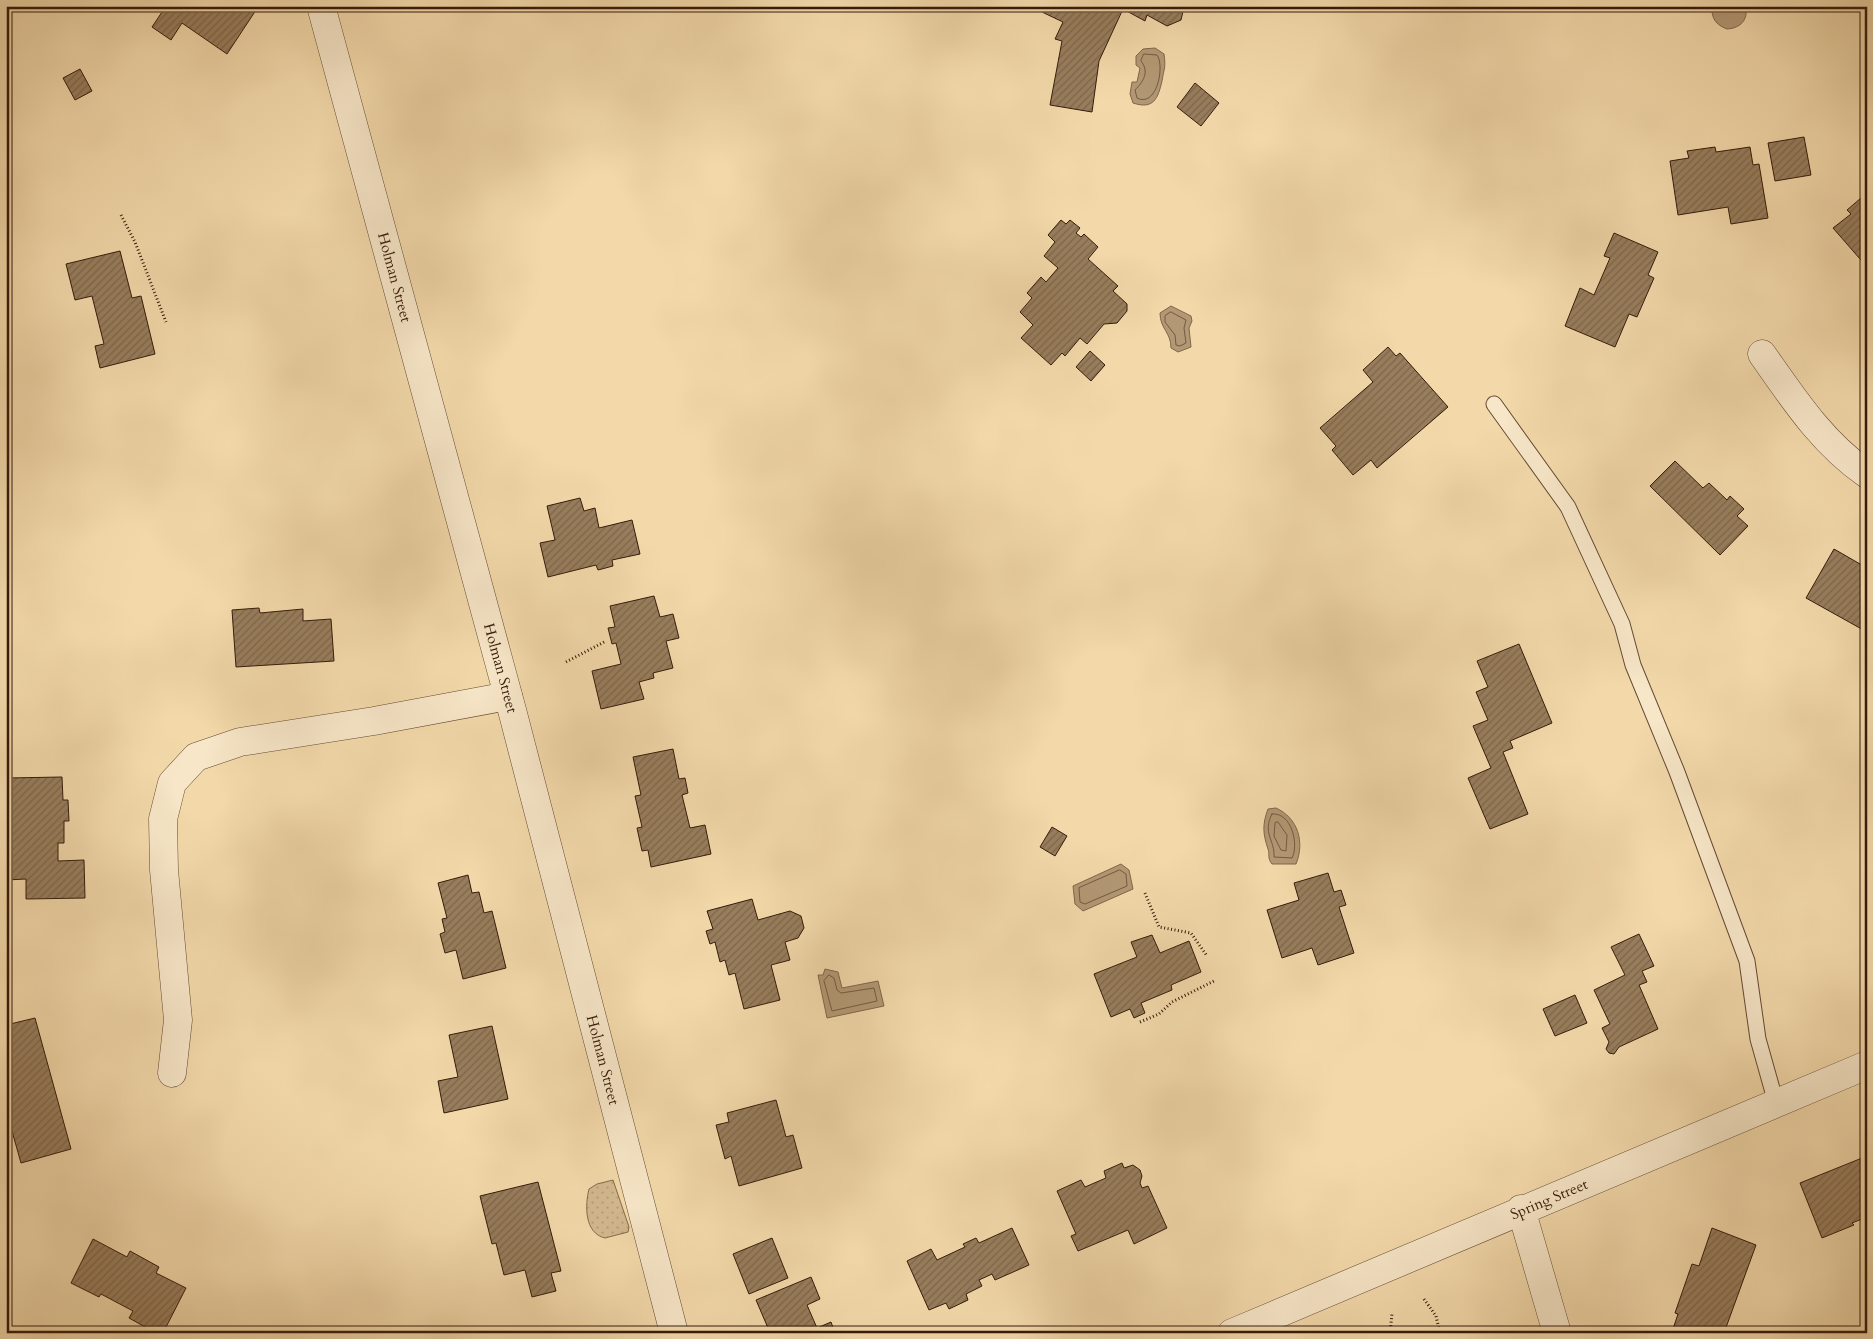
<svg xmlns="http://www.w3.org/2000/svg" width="1873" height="1339" font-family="Cardo,serif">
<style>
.grass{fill:url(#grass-dots);stroke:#846a4c}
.water{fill:#b29874;stroke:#80664a}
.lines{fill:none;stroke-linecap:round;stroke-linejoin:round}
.shore{stroke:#745a3f;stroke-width:1}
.building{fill:url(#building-hatch);stroke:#351b0a}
.service-casing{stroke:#644a32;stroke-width:17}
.minor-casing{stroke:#644a32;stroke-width:29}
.path{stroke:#351b0a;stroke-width:3;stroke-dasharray:1 2.5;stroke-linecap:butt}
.service{stroke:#f7e6c8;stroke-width:15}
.minor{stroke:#f7e6c8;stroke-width:28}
.labels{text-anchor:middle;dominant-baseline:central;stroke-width:4;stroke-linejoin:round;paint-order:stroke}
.street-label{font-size:15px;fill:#351b0a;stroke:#f7e6c8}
</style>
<defs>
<pattern id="grass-dots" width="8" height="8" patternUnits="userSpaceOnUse" patternTransform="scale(1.25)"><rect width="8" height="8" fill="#d3b98f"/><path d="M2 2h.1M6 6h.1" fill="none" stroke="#b69e7a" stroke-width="1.8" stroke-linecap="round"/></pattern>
<pattern id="building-hatch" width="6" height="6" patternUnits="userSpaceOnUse" patternTransform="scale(1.25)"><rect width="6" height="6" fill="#987e5d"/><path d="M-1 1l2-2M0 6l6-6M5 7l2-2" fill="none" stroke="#7d664b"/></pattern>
</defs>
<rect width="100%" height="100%" fill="#f3d9aa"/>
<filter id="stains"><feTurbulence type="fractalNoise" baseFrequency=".004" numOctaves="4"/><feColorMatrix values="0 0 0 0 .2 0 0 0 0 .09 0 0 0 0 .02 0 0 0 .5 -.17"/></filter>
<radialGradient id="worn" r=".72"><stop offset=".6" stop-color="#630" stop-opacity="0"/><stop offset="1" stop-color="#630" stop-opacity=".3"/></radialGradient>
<path class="grass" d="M613 1180 629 1227 628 1232 605 1238C584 1233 585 1205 589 1189L597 1184Z"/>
<path class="water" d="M1712 6H1746C1748 20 1741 28 1727 29 1716 25 1711 18 1712 6Z
M1155 48 1164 54C1166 68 1164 68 1162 81 1158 98 1154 110 1133 103L1130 94 1132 82H1137L1140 68 1136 65V56L1143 49Z
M1171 306 1191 316 1192 321 1189 328 1191 347 1178 352 1171 348C1171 332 1160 329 1160 313Z
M1276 808C1298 818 1305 842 1296 864H1272C1267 858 1270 854 1268 849 1263 834 1262 825 1268 809Z
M1121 864 1129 870 1133 889 1083 911 1075 904 1073 886Z
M825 969 838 972 842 988 878 981 884 1006 827 1018 818 975H823Z"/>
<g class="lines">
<path class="shore" d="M1144 54 1157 55C1165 66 1157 108 1137 98L1135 90C1143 82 1150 72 1141 61Z
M1171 312 1186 320 1184 328 1186 343 1180 346 1176 345 1175 335 1165 322V316Z
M1272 814C1292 812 1299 845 1292 858L1274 857C1275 840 1262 833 1272 814Z
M1278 822 1287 835 1286 851 1281 850 1274 836 1275 823Z
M1120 870 1126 874 1127 886 1085 904 1080 902 1079 888Z
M829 975 834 978 837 990 841 993 874 988 877 1001 832 1011 824 981Z"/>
</g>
<path class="building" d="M166 6H251L256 10 227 54 182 23 171 40 152 27Z
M1045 6H1184V7L1181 20 1167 26 1147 15 1145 21 1123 9 1099 61 1092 112 1050 105 1062 41 1055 39 1063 22 1042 12Z
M80 69 92 91 75 100 63 78Z
M1195 83 1219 103 1201 126 1177 107Z
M1804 137 1811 175 1775 181 1768 143Z
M1715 147 1716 152 1750 147 1753 165 1759 164 1768 218 1731 224 1728 207 1678 215 1670 161 1689 158 1687 151Z
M1861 198 1864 202 1867 200V267L1833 228 1851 214 1847 210Z
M1061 220 1066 224 1070 220 1080 228 1076 233 1081 237 1084 234 1098 247 1088 259 1118 286 1113 291 1127 304V311L1117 323 1104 324 1087 344 1080 338 1065 356 1062 353 1051 365 1021 338 1033 325 1020 312 1032 298 1027 293 1041 277 1046 282 1058 268 1044 256 1055 242 1048 235Z
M1614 233 1658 252 1648 275 1654 278 1637 317 1629 314 1615 347 1565 326 1580 288 1594 295 1610 258 1604 256Z
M120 251 132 298 141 296 155 354 100 368 95 346 104 344 92 296 75 300 66 264Z
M1388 347 1396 356 1400 353 1448 407 1377 468 1371 460 1353 475 1332 450 1336 446 1320 428 1373 382 1363 370Z
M1090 351 1105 365 1091 381 1076 367Z
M1675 461 1703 488 1709 483 1727 500 1730 496 1744 509 1737 516 1748 526 1720 555 1650 486Z
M580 498 584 511 595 508 599 528 632 520 640 554 612 560 613 566 598 570 596 565 548 577 540 543 555 540 547 506Z
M1834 549 1867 568V632L1806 598Z
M654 596 660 617 673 614 679 638 666 641 673 668 653 673 654 678 639 682 644 699 601 709 592 671 621 664 616 643 612 644 608 628 615 627 610 606Z
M259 608 260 613 303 609V621L331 619 334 661 236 667 232 610Z
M1519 644 1552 723 1510 741 1513 748 1503 752 1528 814 1490 829 1468 778 1491 768 1473 726 1488 720 1476 692 1488 687 1477 661Z
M673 749 679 779 685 778 688 793 682 795 690 828 705 825 711 854 651 867 648 850 642 851 637 828 642 827 635 796 641 795 633 757Z
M62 777 63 800H68L69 821H64V843H58V861L84 860 85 898 26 899V879L6 880 7 778Z
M1052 827 1067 836 1055 856 1040 847Z
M1328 873 1334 892 1341 890 1346 905 1339 907 1354 953 1318 965 1312 948 1282 958 1267 910 1299 900 1294 883Z
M468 875 472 893 479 892 484 913 492 911 506 968 463 979 456 950 445 953 440 934 445 932 442 919 447 918 438 883Z
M752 899 758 920 790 911 801 916 804 928 798 938 785 942 790 960 771 965 780 1000 744 1009 735 973 729 975 725 960 720 962 715 942 710 944 706 931 713 929 707 911Z
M1639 934 1654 966 1642 971 1647 982 1639 985 1658 1029 1619 1047 1614 1054 1609 1053 1606 1049 1609 1042 1602 1028 1610 1024 1594 990 1625 975 1611 947Z
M1152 935 1160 953 1189 941 1201 972 1171 985 1172 990 1141 1003 1145 1013 1134 1018 1130 1009 1111 1017 1094 974 1137 957 1131 942Z
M1575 995 1587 1023 1555 1036 1543 1009Z
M35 1018 71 1149 21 1163 6 1110V1025Z
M492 1026 508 1099 444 1113 438 1081 458 1077 449 1035Z
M776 1100 786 1137 793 1135 802 1168 739 1186 731 1156 725 1159 716 1125 729 1122 727 1113Z
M1867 1156V1217L1852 1223 1854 1225 1822 1238 1800 1183Z
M1122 1163 1124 1168 1133 1165 1140 1170 1142 1176 1140 1183 1142 1188 1148 1186 1167 1228 1134 1244 1128 1230 1078 1251 1071 1236 1076 1234 1057 1191 1081 1180 1085 1187 1106 1178 1104 1171Z
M538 1182 561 1271 551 1273 556 1291 532 1297 525 1270 504 1275 496 1243 492 1244 480 1196Z
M1012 1228 1029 1265 995 1280 992 1274 979 1280 982 1286 966 1294 968 1300 949 1309 946 1303 929 1310 907 1261 931 1249 937 1260 965 1247 963 1244 976 1238 979 1243Z
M1712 1228 1756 1245 1724 1333 1672 1332 1678 1314 1675 1313 1692 1264 1699 1266Z
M772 1238 788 1278 749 1294 733 1254Z
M93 1239 127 1257 130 1251 159 1267 156 1273 186 1288 163 1333H156L129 1318 133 1311 101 1294 99 1297 71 1283Z
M811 1277 820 1299 807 1305 817 1328 831 1322 835 1333H765L763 1330 768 1328 756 1300Z"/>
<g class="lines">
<g class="service-casing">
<path id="service" d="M1494 404 1568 507 1622 624 1633 665 1677 772 1747 961 1758 1039 1776 1103"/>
</g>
<g class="minor-casing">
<g id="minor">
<path id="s1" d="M321 6 512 710 674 1333"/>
<path d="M1762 354C1793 398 1822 443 1867 474"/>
<path d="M172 1073 178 1020 164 870 163 819 172 783 196 757 240 742 374 721 508 696"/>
<path d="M1521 1209 1557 1333"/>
<path id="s2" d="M1232 1333 1867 1065"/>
</g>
</g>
<path class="path" d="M121 215 135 242 166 322
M566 662 606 641
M1145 893 1159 927 1191 933 1207 956
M1140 1022 1159 1014 1172 1002 1216 980
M1424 1299 1436 1316 1440 1333
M1390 1333 1392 1314"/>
<use href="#service" class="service"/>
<use href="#minor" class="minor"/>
</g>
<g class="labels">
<g class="street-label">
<text stroke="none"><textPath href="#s1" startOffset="281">Holman Street</textPath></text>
<text stroke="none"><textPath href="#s1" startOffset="686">Holman Street</textPath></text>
<text stroke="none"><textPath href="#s1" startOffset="1091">Holman Street</textPath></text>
<text stroke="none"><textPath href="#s2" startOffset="344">Spring Street</textPath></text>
</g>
</g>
<rect width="1873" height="1339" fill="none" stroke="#f3d9aa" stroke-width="25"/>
<rect x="8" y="8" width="1858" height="1324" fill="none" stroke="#351b0a" stroke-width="2.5"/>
<rect x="12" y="12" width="1848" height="1314" fill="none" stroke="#351b0a"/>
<rect width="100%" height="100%" filter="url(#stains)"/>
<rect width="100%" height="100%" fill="url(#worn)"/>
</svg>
